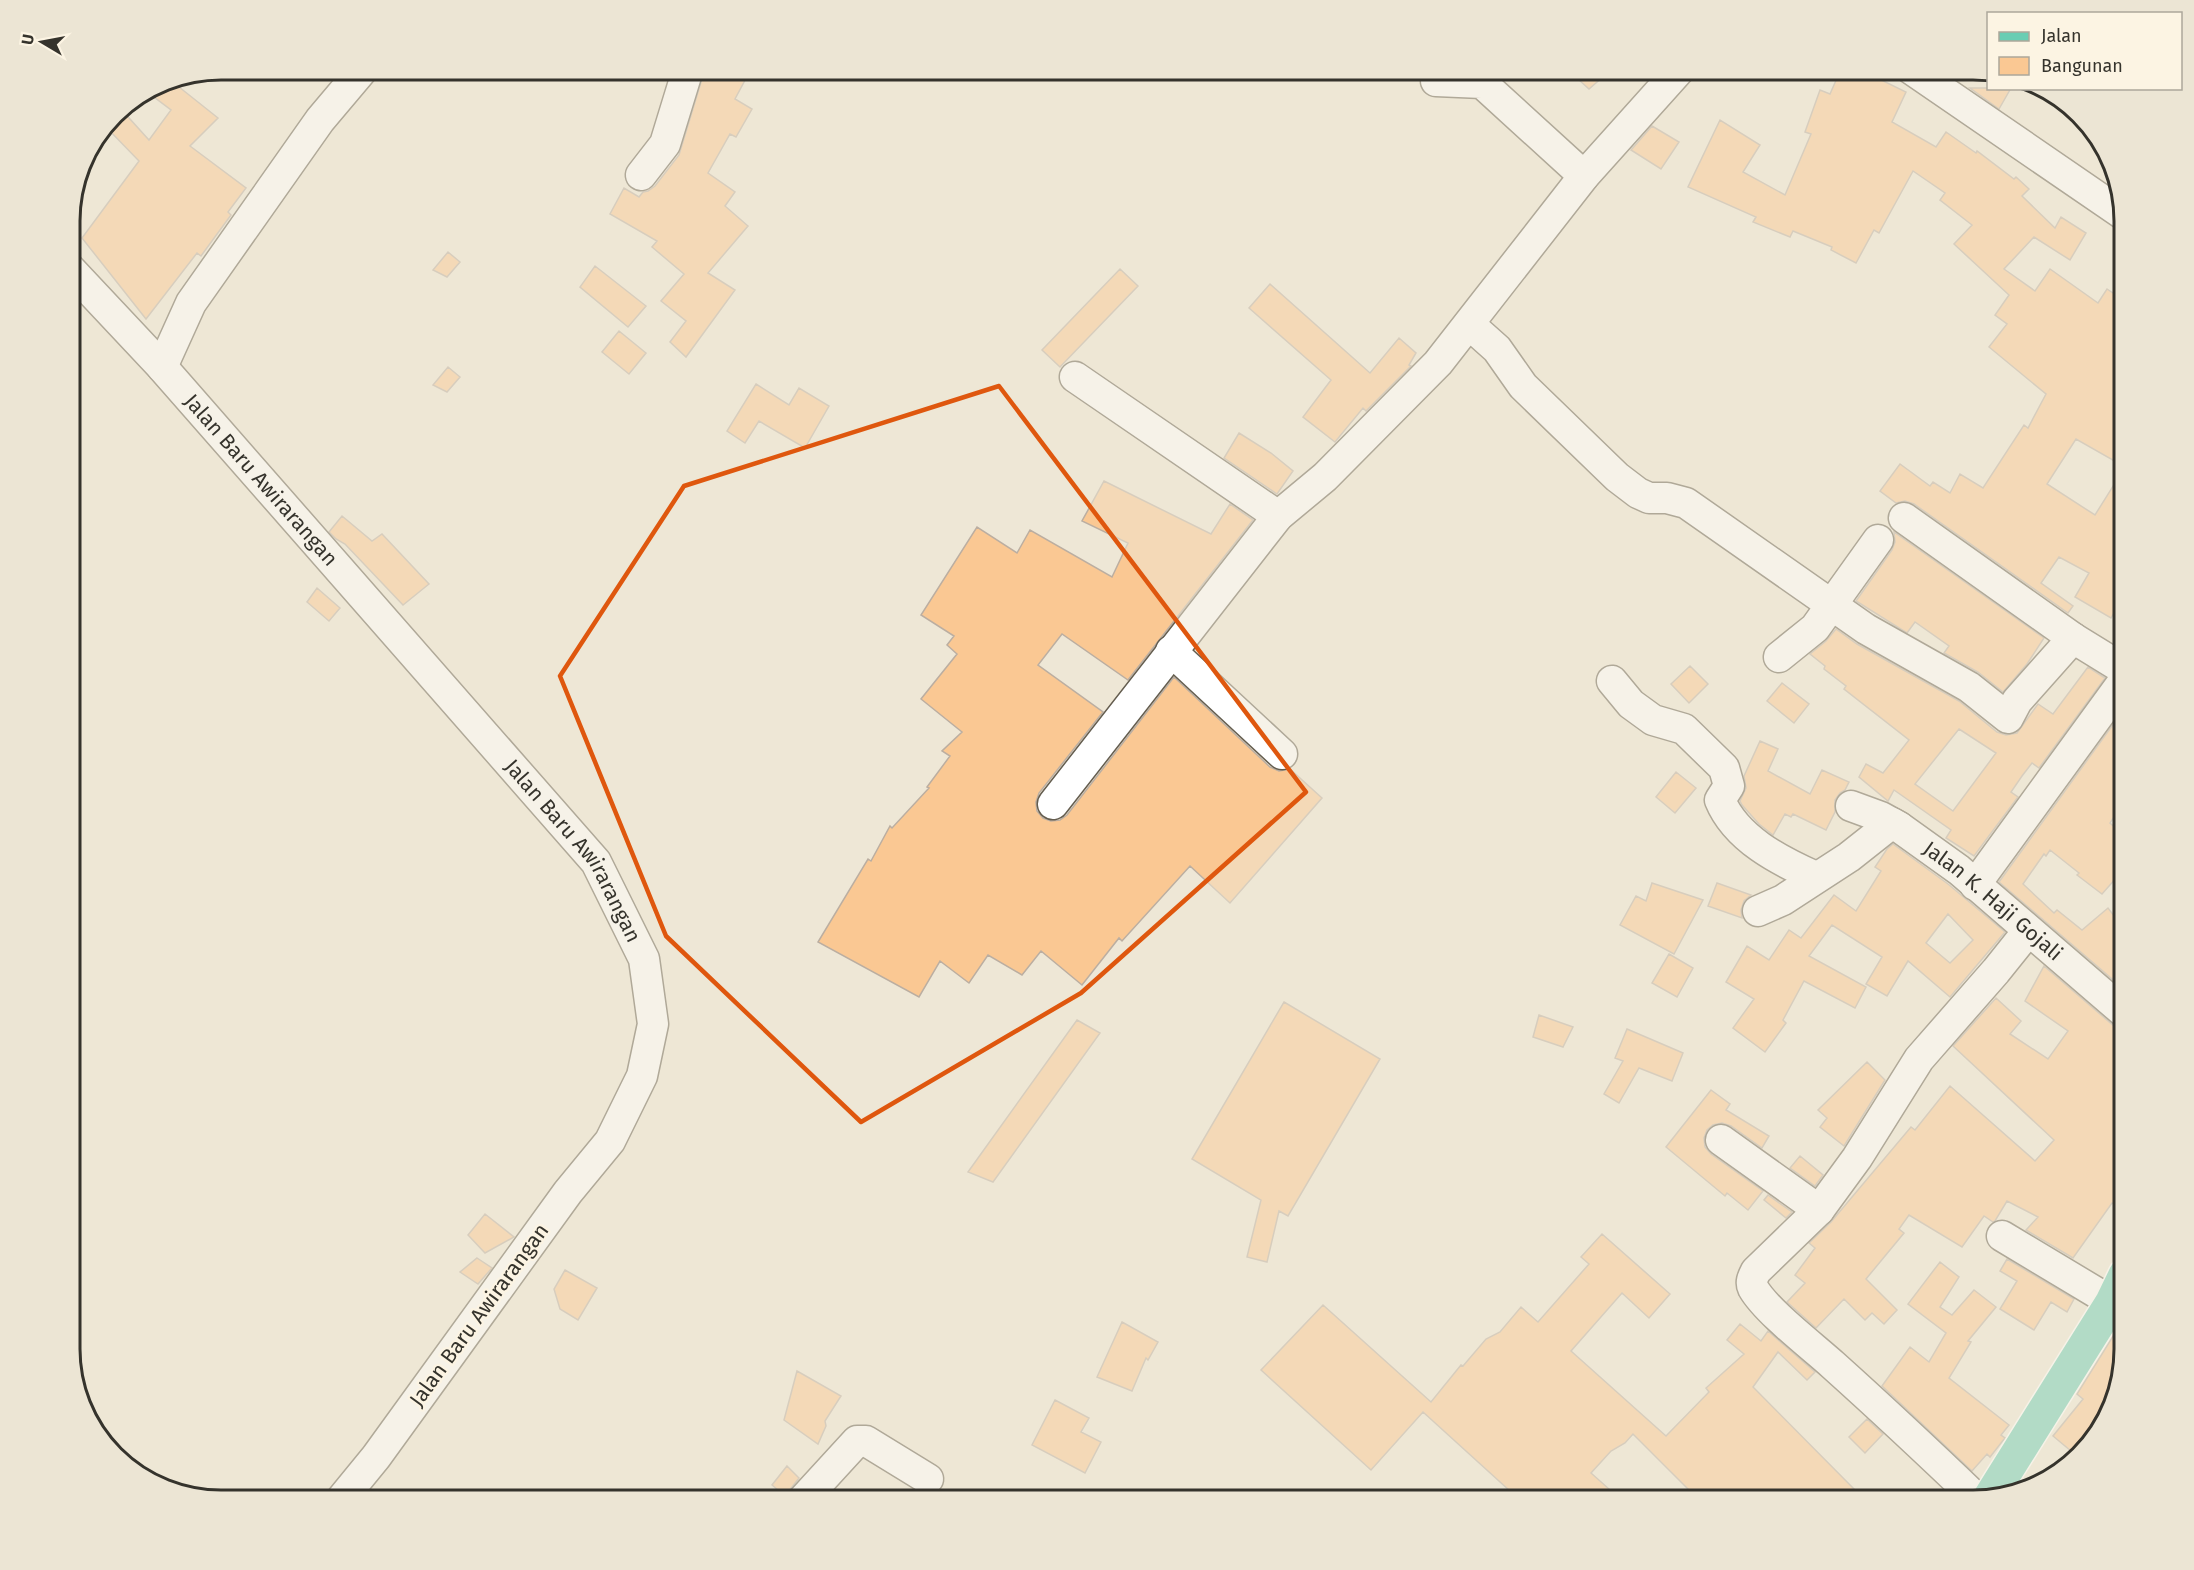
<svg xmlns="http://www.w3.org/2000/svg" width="2194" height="1570" font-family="'Fira Sans',sans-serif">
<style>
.building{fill:#fac893;stroke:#bbaea1;stroke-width:1.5;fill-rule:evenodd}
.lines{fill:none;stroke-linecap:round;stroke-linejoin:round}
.minor-casing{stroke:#645d4f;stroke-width:33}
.major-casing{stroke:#fff;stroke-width:36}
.minor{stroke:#fff;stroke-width:30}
.major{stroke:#69cdb3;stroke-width:33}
.marked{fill:none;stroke:#df570e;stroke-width:4.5;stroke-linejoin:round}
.labels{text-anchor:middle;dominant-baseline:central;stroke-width:4.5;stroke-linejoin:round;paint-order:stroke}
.street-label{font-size:21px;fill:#35332c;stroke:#fcf4e3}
.rim{fill:none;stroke:#35332c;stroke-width:3}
</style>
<rect width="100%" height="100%" fill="#eee7d6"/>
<path class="building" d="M647 69H670L667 80Z
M705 69H751L735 99 752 109 736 137 730 134 708 173 735 192 725 206 748 226 708 273 735 290 686 357 670 342 686 321 661 301 684 274 652 247 657 241 610 214 624 188 639 197 643 192 648 191 655 186 679 155Z
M1567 69H1612L1589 89Z
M1841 69H1859L1906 92 1892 122 1936 147 1946 132 1976 153 1977 151 2014 179 2016 177 2029 189 2022 196 2055 228 2061 217 2086 233 2070 260 2034 237 2004 269 2035 291 2050 269 2098 303 2107 289 2113 293 2125 273V467L2076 439 2047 484 2095 515 2125 467V593L2111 618 2075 597 2089 573 2059 557 2041 583 2073 606 2068 613 1914 504 1905 501 1896 503 1880 491 1900 464 1930 486 1933 482 1950 493 1960 474 1983 488 2024 425 2028 428 2046 394 1989 347 2007 324 1995 315 2009 295 1954 244 1972 225 1940 200 1945 193 1913 171 1879 233 1874 230 1856 263 1831 250 1832 247 1793 231 1790 237 1753 222 1756 217 1688 187 1720 120 1760 145 1743 172 1785 195 1811 134 1805 132 1820 90 1830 94Z
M169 79 218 118 190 146 246 188 228 212 231 215 201 256 197 253 146 319 82 238 139 161 105 126 120 108 149 140 171 110 146 91 163 80Z
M1970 88H2011L1999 109Z
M1652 126 1679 142 1661 169 1631 150Z
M448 252 460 262 447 277 433 270Z
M595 266 646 306 628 327 580 287Z
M1120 269 1138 286 1060 367 1042 350Z
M1270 284 1370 373 1399 338 1416 353 1409 365 1411 366 1366 411 1363 408 1335 442 1303 417 1331 380 1249 308Z
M619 331 646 353 629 374 602 352Z
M448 367 460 377 447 392 433 385Z
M756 384 789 405 799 388 829 406 805 448 759 421 745 443 727 431Z
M1239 433 1271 453 1293 471 1277 494 1224 458Z
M1104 481 1211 534 1230 504 1253 520 1128 680 1062 634 1038 665 1103 712 1039 793 1036 802 1037 811 1043 818 1051 821 1060 820 1067 815 1174 677 1270 767 1279 771 1290 769 1322 798 1230 903 1190 866 1122 941 1119 938 1082 985 1041 951 1022 975 988 955 969 983 940 961 919 997 818 942 868 859 871 861 890 826 892 828 929 788 927 787 950 756 942 751 962 732 921 699 957 654 947 645 954 636 921 615 977 527 1017 553 1030 530 1112 577 1128 543 1082 521Z
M342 516 372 541 382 534 429 584 403 605 345 544 336 539 329 532Z
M1894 532 2044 638 2027 664 2003 692 1978 672 1944 653 1949 646 1915 622 1907 633 1856 601 1892 550 1895 542Z
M317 588 340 608 329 621 307 602Z
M1836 629 1857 644 1959 701 1997 732 2006 735 2017 733 2038 704 2053 714 2088 667 2105 678 2039 768 2032 763 2022 776 2011 792 2018 797 1974 856 1946 838 1951 830 1894 790 1888 801 1859 777 1866 764 1883 773 1909 740 1844 689 1846 686 1824 669 1825 666 1810 654 1826 641ZM1959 729 1996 753 1953 811 1915 784Z
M1690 666 1708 684 1689 703 1671 684Z
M1782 683 1809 704 1794 723 1767 701Z
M2125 708V800L2110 823 2125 836V868L2102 894 2077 875 2079 873 2050 850 2046 856 2044 854 2023 884 2054 913 2057 910 2082 930 2108 908 2125 930V990L1999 882Z
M1760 741 1778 749 1768 771 1810 794 1822 770 1849 782 1845 790 1840 793 1835 800V812L1826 830 1793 814 1791 817 1785 814 1773 835 1759 824 1742 805 1740 801 1746 788 1744 776Z
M1676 772 1696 788 1675 813 1656 797Z
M1893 844 1948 884 2005 932 1950 997 1908 961 1887 996 1866 984 1882 957 1832 925 1809 956 1866 987 1855 1008 1804 981 1783 1020 1786 1023 1765 1052 1733 1028 1754 999 1726 982 1747 946 1769 960 1789 930 1801 938 1834 895 1856 911 1881 871 1875 867 1887 849ZM1948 914 1973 940 1950 963 1926 943Z
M1652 883 1703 900 1674 954 1620 925 1636 896 1646 901Z
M1717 883 1751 895 1744 901 1741 910 1742 918 1708 906Z
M1669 954 1693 968 1677 997 1652 983Z
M2044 966 2114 1026 2125 1030V1212L2112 1203 2073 1258 2026 1230 2038 1217 2007 1201 1995 1221 1993 1222 1984 1216 1962 1247 1909 1215 1899 1229 1904 1233 1866 1279 1897 1310 1884 1324 1872 1313 1865 1320 1844 1299 1816 1328 1787 1302 1805 1283 1795 1275 1815 1248 1809 1243 1831 1222 1911 1127 1915 1130 1950 1086 2035 1161 2054 1140 1953 1046 1996 998 2021 1021 2010 1034 2048 1059 2068 1031 2025 1001Z
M1284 1002 1380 1059 1288 1216 1279 1211 1267 1262 1247 1257 1261 1200 1192 1159Z
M1539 1015 1573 1027 1563 1047 1533 1037Z
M1077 1020 1100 1033 993 1182 968 1172Z
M1627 1029 1683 1053 1672 1081 1639 1068 1619 1103 1604 1094 1623 1061 1615 1058Z
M1867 1062 1885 1080 1844 1146 1820 1127 1827 1118 1818 1110Z
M1711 1090 1730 1104 1726 1110 1769 1136 1762 1148 1731 1126 1722 1123 1713 1125 1707 1130 1704 1138 1705 1147 1711 1154 1763 1191 1748 1210 1727 1193 1725 1196 1666 1147Z
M1800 1156 1823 1175 1815 1186 1790 1168Z
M1768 1195 1792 1212 1786 1218 1764 1200Z
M485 1214 514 1237 485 1253 468 1235Z
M1602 1234 1670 1294 1649 1318 1622 1293 1571 1351 1666 1436 1709 1392 1706 1388 1744 1354 1727 1340 1740 1324 1761 1341 1768 1331 1815 1372 1807 1380 1778 1352 1753 1387 1857 1492 1848 1501H1700L1633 1434 1625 1443 1611 1451 1591 1473 1609 1489 1599 1501H1521L1423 1412 1371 1470 1261 1370 1323 1305 1431 1402 1461 1365 1463 1366 1486 1339 1500 1332 1521 1307 1538 1322 1589 1264 1581 1257Z
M477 1258 492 1268 478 1284 460 1272Z
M2007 1259 2074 1299 2067 1312 2051 1302 2034 1330 2000 1309 2017 1281 2000 1271Z
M1940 1262 1959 1277 1940 1307 1952 1315 1974 1290 1996 1307 1968 1341 1971 1342 1949 1378 2009 1425 2001 1435 2005 1438 1990 1457 1987 1454 1972 1471 1882 1386 1910 1347 1929 1362 1946 1333 1908 1304Z
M565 1270 597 1288 578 1320 560 1309 554 1289Z
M2125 1317V1350L2117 1398 2094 1441 2077 1456 2053 1436 2083 1399 2077 1394Z
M1122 1322 1158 1342 1148 1360 1146 1358 1132 1391 1097 1377Z
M797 1371 841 1396 825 1421 826 1426 818 1444 784 1420Z
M1055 1400 1089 1418 1081 1432 1101 1442 1085 1473 1032 1445Z
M1867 1419 1883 1434 1865 1453 1849 1437Z
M787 1466 799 1478 785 1496 772 1485Z"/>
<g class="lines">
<g class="minor-casing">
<g id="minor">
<path d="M1911 69 2124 215"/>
<path d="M1436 81 1482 83 1584 176"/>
<path d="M641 175 665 144 688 69"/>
<path id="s1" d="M69 268 162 367 596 862 644 959 653 1024 642 1076 610 1141 568 1192 376 1457 340 1501"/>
<path d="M1469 324 1497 349 1523 386 1617 477 1638 493 1649 498H1667L1686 503 1866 629 1969 687 2008 718 2017 701 2073 638 2125 670"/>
<path d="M162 367 191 303 320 120 363 69"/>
<path d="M1075 377 1278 516"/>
<path d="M1904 518 2073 638"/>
<path d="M1171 651 1282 754"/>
<path d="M1779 657 1815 628 1878 540"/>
<path d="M1612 681 1631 704 1653 720 1684 729 1724 768 1729 786 1720 800C1736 839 1780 861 1816 877"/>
<path d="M1053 804 1278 516 1325 477 1438 363 1584 176 1680 69"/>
<path id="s2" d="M1851 806 1881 817 1899 827 1959 870 2125 1013"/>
<path d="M1975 885 2125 679"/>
<path d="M1758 911 1783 900 1849 857 1892 823 1899 827"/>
<path d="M1721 1140 1819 1210"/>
<path d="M2002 1236 2112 1302"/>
<path d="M1978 1500C1930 1454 1882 1409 1833 1365 1812 1346 1766 1311 1753 1288 1750 1282 1753 1277 1756 1271L1819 1210 1857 1158 1919 1059 1996 971 2028 931"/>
<path d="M802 1501 857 1441H866L928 1479"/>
</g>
</g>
<g class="major-casing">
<path id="major" d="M1990 1497 2112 1302 2125 1275"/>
</g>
<use href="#minor" class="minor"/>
<use href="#major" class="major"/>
</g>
<path d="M0 0H2194V1570H0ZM999 386 1306 792 1081 993 861 1122 666 936 560 676 684 486Z" fill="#eee7d6" fill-opacity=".55" fill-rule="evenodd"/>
<path class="marked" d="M999 386 1306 792 1081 993 861 1122 666 936 560 676 684 486Z"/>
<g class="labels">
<g class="street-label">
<text stroke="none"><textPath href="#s1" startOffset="286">Jalan Baru Awirarangan</textPath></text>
<text stroke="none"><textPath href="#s1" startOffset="772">Jalan Baru Awirarangan</textPath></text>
<text stroke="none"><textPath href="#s2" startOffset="172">Jalan K. Haji Gojali</textPath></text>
<text transform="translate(479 1315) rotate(-54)">Jalan Baru Awirarangan</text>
</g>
</g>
<path d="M0 0H2194V1570H0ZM221 80H1973A141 141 0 0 1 2114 221V1349A141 141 0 0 1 1973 1490H221A141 141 0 0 1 80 1349V221A141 141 0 0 1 221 80Z" fill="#ece5d4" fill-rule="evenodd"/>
<path class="rim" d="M221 80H1973A141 141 0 0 1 2114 221V1349A141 141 0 0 1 1973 1490H221A141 141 0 0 1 80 1349V221A141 141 0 0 1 221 80Z"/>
<rect x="1987" y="12" width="195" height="78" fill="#fcf4e3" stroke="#aca79a" stroke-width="1.5"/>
<rect x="1999" y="32" width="30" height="9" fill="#69cdb3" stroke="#aca79a" stroke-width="1.5"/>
<text x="2041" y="42" font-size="18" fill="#35332c">Jalan</text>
<rect x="1999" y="57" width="30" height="18" fill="#fac893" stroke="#aca79a" stroke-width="1.5"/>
<text x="2041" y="72" font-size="18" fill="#35332c">Bangunan</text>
<g transform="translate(42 42) rotate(280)" stroke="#fcf4e3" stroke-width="4.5" paint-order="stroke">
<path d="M0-4.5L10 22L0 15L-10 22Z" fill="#35332c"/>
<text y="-9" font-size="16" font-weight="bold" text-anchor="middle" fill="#35332c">U</text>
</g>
</svg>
